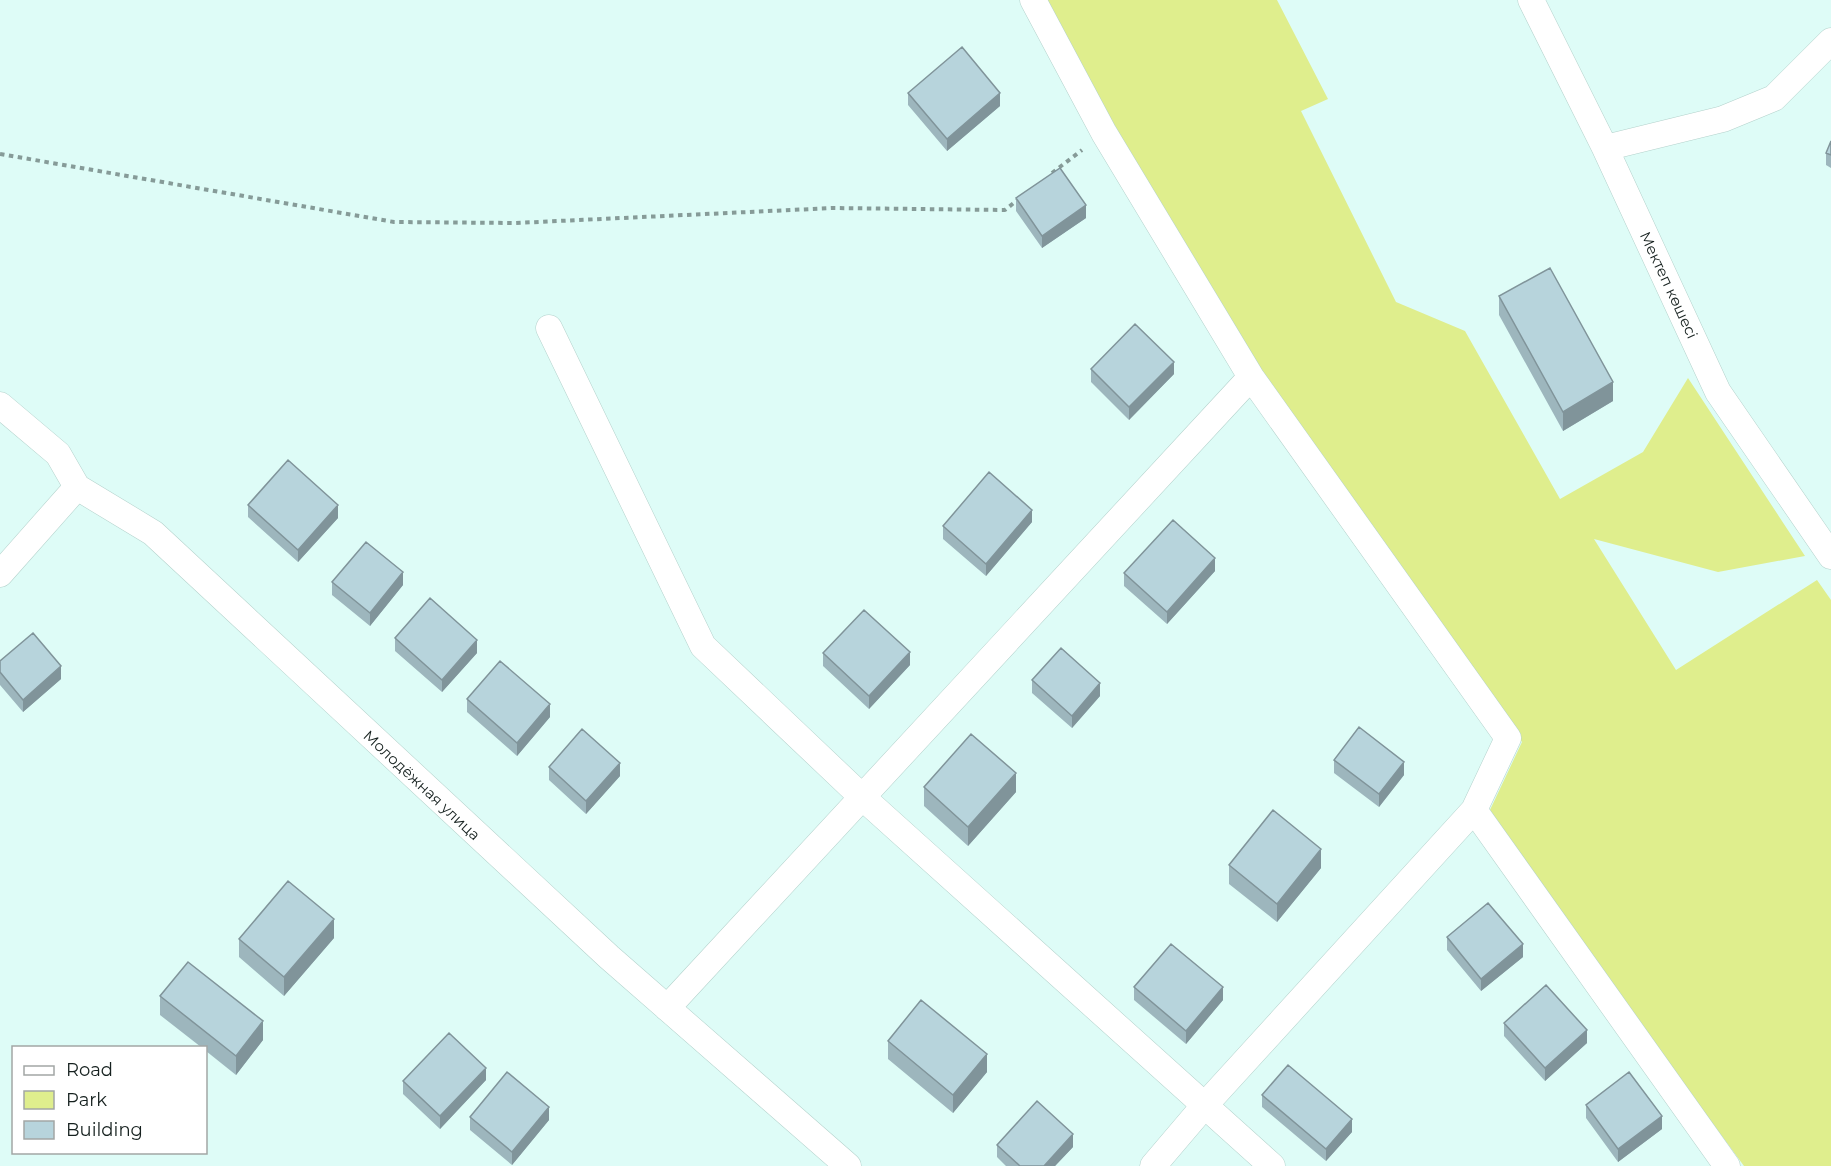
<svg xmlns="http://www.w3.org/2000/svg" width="1831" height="1166" font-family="Montserrat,sans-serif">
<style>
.green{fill:#dfee8d}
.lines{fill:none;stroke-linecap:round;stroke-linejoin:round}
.street-casing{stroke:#b4d2cc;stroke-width:27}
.path{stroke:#869b98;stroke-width:4;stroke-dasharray:4.5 4.5;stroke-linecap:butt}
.street{stroke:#fff;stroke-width:26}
.wall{fill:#9db6bd}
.shaded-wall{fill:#80949a}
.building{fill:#b7d4dc;stroke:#80949a;stroke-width:1.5}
.labels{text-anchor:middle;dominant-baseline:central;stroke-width:5;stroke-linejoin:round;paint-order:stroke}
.street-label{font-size:15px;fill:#16211f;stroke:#fff}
</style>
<rect width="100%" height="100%" fill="#defcf7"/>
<path class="green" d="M1038 0H1277L1328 99 1301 111 1396 302 1465 331 1560 499 1643 452 1688 378 1805 556 1718 572 1594 539 1676 670 1817 580 1831 600V1166H1744L1528 873 1490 810 1522 742 1262 375Z"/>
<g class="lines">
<g class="street-casing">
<path id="street" d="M1033 0 1104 133 1251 377 1508 738 1474 810 1727 1166
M1531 0 1605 148 1718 392 1831 556
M1605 148 1723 119 1774 98 1831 41
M549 328 703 646 861 796 1272 1166
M0 405 58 454 77 487 153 533 609 957 848 1166
M0 574 77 487
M667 1008 1251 377
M1153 1166 1204 1106 1474 810"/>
</g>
<path class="path" d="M0 154 394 222 516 223 833 208 1005 210 1020 198
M1052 173 1082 150"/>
<use href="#street" class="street"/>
</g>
<path class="wall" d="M908 93 1000 106 947 151 908 105Z
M1831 141V168L1826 165V153Z
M1016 198 1086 218 1042 248 1016 211Z
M1499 296 1613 401 1563 431 1499 315Z
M1091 369 1174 374 1129 420 1091 382Z
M248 505 338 518 298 562 248 517Z
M1032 522 986 576 943 539V526Z
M1215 571 1167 624 1124 586V573Z
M332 582 403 585 370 626 332 595Z
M395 638 477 653 442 692 395 651Z
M823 653 910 665 869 709 823 666Z
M0 661 61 679 23 712 0 685Z
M1032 680 1100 696 1072 728 1032 693Z
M467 699 550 717 517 756 467 712Z
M1334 760 1404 775 1379 807 1334 773Z
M549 767 620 776 586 814 549 780Z
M924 787 1016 792 968 846 924 806Z
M1229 865 1321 868 1277 922 1229 884Z
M1447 937 1523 957 1481 991 1447 950Z
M334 938 284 996 239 957V939Z
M1134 987 1223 1000 1186 1044 1134 1000Z
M160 996 263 1040 236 1075 206 1051V1047H201L160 1015Z
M1504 1023 1587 1043 1545 1081 1504 1036Z
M888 1041 987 1072 953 1113 888 1059Z
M486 1080 440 1129 403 1094V1081Z
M1262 1095 1352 1132 1326 1161 1262 1107Z
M1586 1105 1662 1129 1618 1162 1586 1118Z
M470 1117 549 1120 512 1165 470 1130Z
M997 1145 1073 1147 1055 1166H1006L997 1157Z"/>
<path class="shaded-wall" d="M1000 93V106L947 151V139Z
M1086 205V218L1042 248V236Z
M1174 362V374L1129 420V407Z
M1613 382V401L1563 431V412Z
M338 505V518L298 562V550Z
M1032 510V522L986 576V564Z
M1215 558V571L1167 624V612Z
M403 572V585L370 626V613Z
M477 640V653L442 692V680Z
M910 652V665L869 709V696Z
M61 666V679L23 712V700Z
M1100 683V696L1072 728V716Z
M550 704V717L517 756V743Z
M1404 762V775L1379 807V794Z
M620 763V776L586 814V801Z
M1016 773V792L968 846V827Z
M1321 849V868L1277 922V904Z
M334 919V938L284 996V977Z
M1523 944V957L1481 991V979Z
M1223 987V1000L1186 1044V1031Z
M263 1021V1040L236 1075V1056Z
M1587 1030V1043L1545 1081V1068Z
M987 1054V1072L953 1113V1095Z
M486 1068V1080L440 1129V1116Z
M549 1107V1120L512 1165V1152Z
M1662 1116V1129L1618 1162V1149Z
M1352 1119V1132L1326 1161V1149Z
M1073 1134V1147L1055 1166H1044Z"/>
<path class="building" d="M962 47 1000 93 947 139 908 93Z
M1831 141V155L1826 153Z
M1060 168 1086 205 1042 236 1016 198Z
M1550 268 1613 382 1563 412 1499 296Z
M1135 324 1174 362 1129 407 1091 369Z
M288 460 338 505 298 550 248 505Z
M989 472 1032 510 986 564 943 526Z
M1173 520 1215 558 1167 612 1124 573Z
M366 542 403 572 370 613 332 582Z
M430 598 477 640 442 680 395 638Z
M864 610 910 652 869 696 823 653Z
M33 633 61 666 23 700 0 672V661Z
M1061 648 1100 683 1072 716 1032 680Z
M500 661 550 704 517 743 467 699Z
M1359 727 1404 762 1379 794 1334 760Z
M582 729 620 763 586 801 549 767Z
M971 734 1016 773 968 827 924 787Z
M1273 810 1321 849 1277 904 1229 865Z
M288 881 334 919 284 977 239 939Z
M1488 903 1523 944 1481 979 1447 937Z
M1171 944 1223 987 1186 1031 1134 987Z
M188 962 263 1021 236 1056 160 996Z
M1546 985 1587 1030 1545 1068 1504 1023Z
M921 1000 987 1054 953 1095 888 1041Z
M449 1033 486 1068 440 1116 403 1081Z
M1288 1065 1352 1119 1326 1149 1262 1095Z
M507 1072 549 1107 512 1152 470 1117Z
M1629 1072 1662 1116 1618 1149 1586 1105Z
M1037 1101 1073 1134 1044 1166H1020L997 1145Z"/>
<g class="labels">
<g class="street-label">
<text transform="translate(1669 285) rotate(65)">Мектеп көшесі</text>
<text transform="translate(422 785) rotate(43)">Молодёжная улица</text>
</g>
</g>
<rect x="12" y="1046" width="195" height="108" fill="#ffffff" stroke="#a2a6a5" stroke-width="1.5"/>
<rect x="24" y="1066" width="30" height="9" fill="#ffffff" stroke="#a2a6a5" stroke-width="1.5"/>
<text x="66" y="1076" font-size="18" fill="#16211f">Road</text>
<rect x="24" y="1091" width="30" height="18" fill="#dfee8d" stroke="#a2a6a5" stroke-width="1.5"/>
<text x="66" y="1106" font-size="18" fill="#16211f">Park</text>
<rect x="24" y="1121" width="30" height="18" fill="#b7d4dc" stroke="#a2a6a5" stroke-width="1.5"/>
<text x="66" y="1136" font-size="18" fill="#16211f">Building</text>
</svg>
